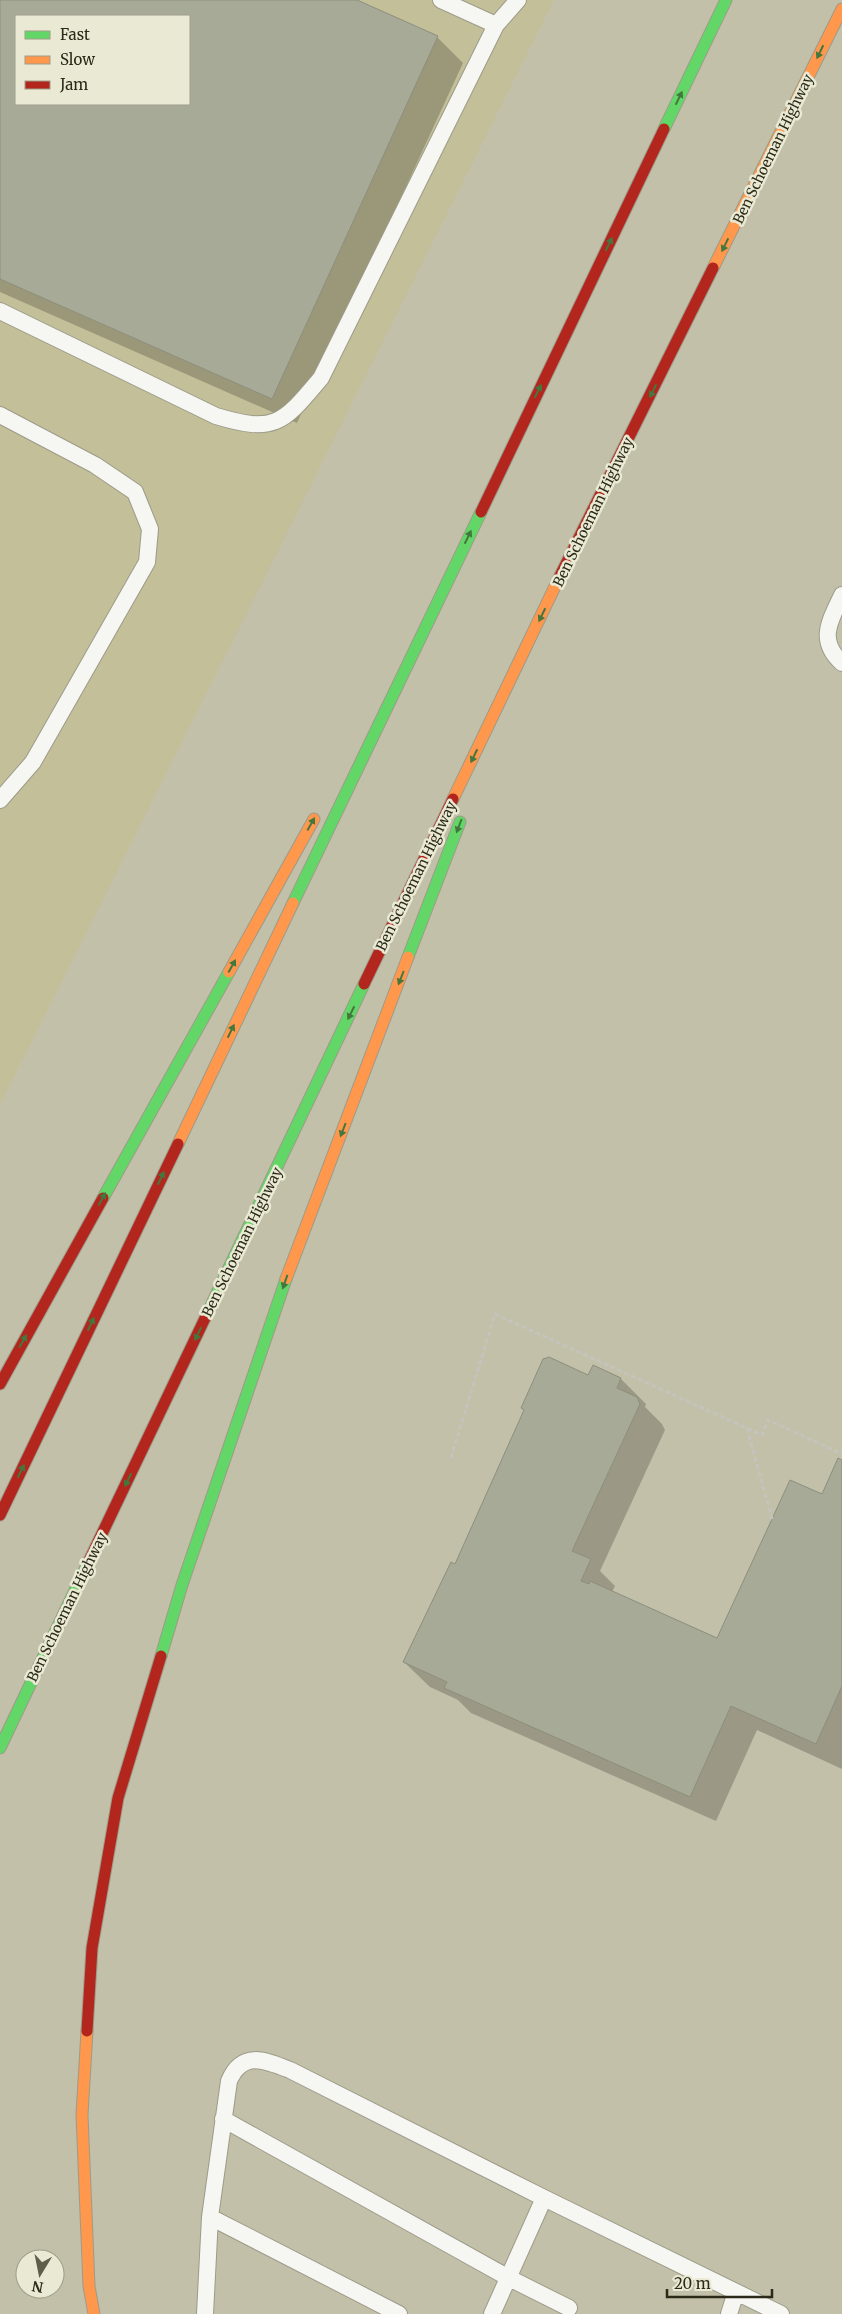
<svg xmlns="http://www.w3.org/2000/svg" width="842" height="2314" font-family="Merriweather,serif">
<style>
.built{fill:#c2bf99;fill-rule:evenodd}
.shadow{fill:#0003;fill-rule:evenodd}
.building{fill:#a8aa98;stroke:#8d8e7d;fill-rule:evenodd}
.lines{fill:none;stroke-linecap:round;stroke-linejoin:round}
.lane-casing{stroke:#9d9b89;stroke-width:18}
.fast-casing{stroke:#9d9b89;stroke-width:13}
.slow-casing{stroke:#9d9b89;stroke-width:13}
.jam-casing{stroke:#9d9b89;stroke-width:13}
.path{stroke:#c4c3bc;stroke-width:3;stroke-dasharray:5 2.5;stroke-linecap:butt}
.lane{stroke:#f6f6f2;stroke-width:16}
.fast{stroke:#63d668;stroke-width:11}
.slow{stroke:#ff974d;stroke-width:11}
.jam{stroke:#b3261e;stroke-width:11}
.oneway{fill:#44773d}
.labels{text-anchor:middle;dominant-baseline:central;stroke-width:5;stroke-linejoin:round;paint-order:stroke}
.street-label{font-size:14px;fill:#2b2a19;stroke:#eae9d3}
</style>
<rect width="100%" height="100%" fill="#c2c0a8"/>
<path class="built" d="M0 0H554L0 1105ZM16 16H189V104H16Z"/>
<path class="shadow" d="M0 0H354L438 38 463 63 297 423 0 292ZM16 16H189V104H16Z
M593 1367 621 1379 646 1404 645 1407 662 1424 665 1430 600 1571 615 1586 612 1592 718 1640 823 1496 842 1461V1769L757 1730 716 1821 471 1713 458 1700 430 1687 404 1662 456 1566 589 1377Z"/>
<path class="building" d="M0 0H357L438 36 272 399 0 279ZM16 16H189V104H16Z
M549 1357 588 1375 593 1365 621 1378 617 1388 637 1397 640 1404 572 1551 591 1559 581 1581 589 1584 590 1581 717 1638 790 1480 822 1494 838 1458 842 1460V1686L816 1744 731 1706 690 1797 444 1688 447 1682 403 1662 451 1562 455 1564 524 1410 521 1408 543 1359Z"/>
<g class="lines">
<g class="lane-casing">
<path id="lane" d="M441 0 496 25
M0 311 216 416C276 434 283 423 321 378L496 25 518 0
M0 415 95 465 135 492 150 529 147 562 33 762 0 800
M842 595C830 621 817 640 842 663
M223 2119 507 2277 569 2308
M210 2217 399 2314
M205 2314 210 2217 229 2081C242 2050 265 2060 290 2070L544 2198 781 2314
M492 2314 544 2198
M729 2314 736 2292"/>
</g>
<g class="fast-casing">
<path id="fast" d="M664 129 726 0
M293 903 481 512
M408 957 460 822
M103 1198 229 972
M207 1314 364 984
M161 1656 182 1585 286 1279
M0 1748 88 1563"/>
</g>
<g class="slow-casing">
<path id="slow" d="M713 268 842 9
M453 799 560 576
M229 972 314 819
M178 1144 293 903
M286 1279 408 957
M87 2031 82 2115 89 2286 94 2314"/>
</g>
<g class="jam-casing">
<path id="jam" d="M481 512 664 129
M560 576 713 268
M364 984 453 799
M0 1384 103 1198
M0 1515 178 1144
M88 1563 207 1314
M87 2031 92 1948 118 1798 161 1656"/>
</g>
<path class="path" d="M747 1428 772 1519
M451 1458 495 1314 762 1435 768 1420 842 1454"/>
<use href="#lane" class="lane"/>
<use href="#fast" class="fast"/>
<use href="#slow" class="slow"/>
<use href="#jam" class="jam"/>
</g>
<defs><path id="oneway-solid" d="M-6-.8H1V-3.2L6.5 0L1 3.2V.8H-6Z" transform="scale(1.25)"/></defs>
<g class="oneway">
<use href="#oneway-solid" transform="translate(820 52) rotate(116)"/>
<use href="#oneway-solid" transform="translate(679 98) rotate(-64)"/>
<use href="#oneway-solid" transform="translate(609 244) rotate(-64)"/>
<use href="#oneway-solid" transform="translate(725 245) rotate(116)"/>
<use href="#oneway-solid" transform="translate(538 391) rotate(-64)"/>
<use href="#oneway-solid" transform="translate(653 391) rotate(116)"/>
<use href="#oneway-solid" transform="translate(468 537) rotate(-64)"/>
<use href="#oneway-solid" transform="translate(542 615) rotate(116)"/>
<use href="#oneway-solid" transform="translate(474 756) rotate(116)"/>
<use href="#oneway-solid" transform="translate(311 824) rotate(-61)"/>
<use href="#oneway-solid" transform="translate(459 826) rotate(111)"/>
<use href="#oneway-solid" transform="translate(232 966) rotate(-61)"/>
<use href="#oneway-solid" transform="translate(401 978) rotate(111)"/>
<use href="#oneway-solid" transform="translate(351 1013) rotate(116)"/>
<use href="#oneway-solid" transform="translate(231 1031) rotate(-64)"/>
<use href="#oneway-solid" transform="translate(343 1130) rotate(111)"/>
<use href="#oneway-solid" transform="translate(161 1178) rotate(-64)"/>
<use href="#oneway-solid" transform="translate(102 1199) rotate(-61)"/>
<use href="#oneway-solid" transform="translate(285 1282) rotate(109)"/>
<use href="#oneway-solid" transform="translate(91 1324) rotate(-64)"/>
<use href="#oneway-solid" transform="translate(198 1334) rotate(116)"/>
<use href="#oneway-solid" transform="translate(23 1341) rotate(-61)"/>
<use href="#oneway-solid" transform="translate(21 1471) rotate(-64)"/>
<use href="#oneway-solid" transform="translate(128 1480) rotate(116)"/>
</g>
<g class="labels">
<g class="street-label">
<text transform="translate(773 149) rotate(-64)">Ben Schoeman Highway</text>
<text transform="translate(593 512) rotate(-64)">Ben Schoeman Highway</text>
<text transform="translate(416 876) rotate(-64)">Ben Schoeman Highway</text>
<text transform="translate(242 1242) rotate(-64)">Ben Schoeman Highway</text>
<text transform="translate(67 1607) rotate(-64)">Ben Schoeman Highway</text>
</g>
</g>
<rect x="15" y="15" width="175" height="90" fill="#eae9d3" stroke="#9e9d89"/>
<rect x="25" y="31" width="25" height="8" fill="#63d668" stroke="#9e9d89"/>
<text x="60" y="40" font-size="15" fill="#2b2a19">Fast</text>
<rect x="25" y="56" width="25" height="8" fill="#ff974d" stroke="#9e9d89"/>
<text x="60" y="65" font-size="15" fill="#2b2a19">Slow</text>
<rect x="25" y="81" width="25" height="8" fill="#b3261e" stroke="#9e9d89"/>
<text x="60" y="90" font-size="15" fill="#2b2a19">Jam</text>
<g transform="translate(40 2274) rotate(190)"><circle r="24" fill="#eae9d3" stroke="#9e9d89"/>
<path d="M0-4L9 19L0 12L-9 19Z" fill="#605e4b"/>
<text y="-8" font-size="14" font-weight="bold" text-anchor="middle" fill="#2b2a19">N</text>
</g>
<path d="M667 2289v8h105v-8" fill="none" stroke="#2b2a19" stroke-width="2.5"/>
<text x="674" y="2289" font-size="15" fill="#2b2a19" stroke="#eae9d3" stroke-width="4" paint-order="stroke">20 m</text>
</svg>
